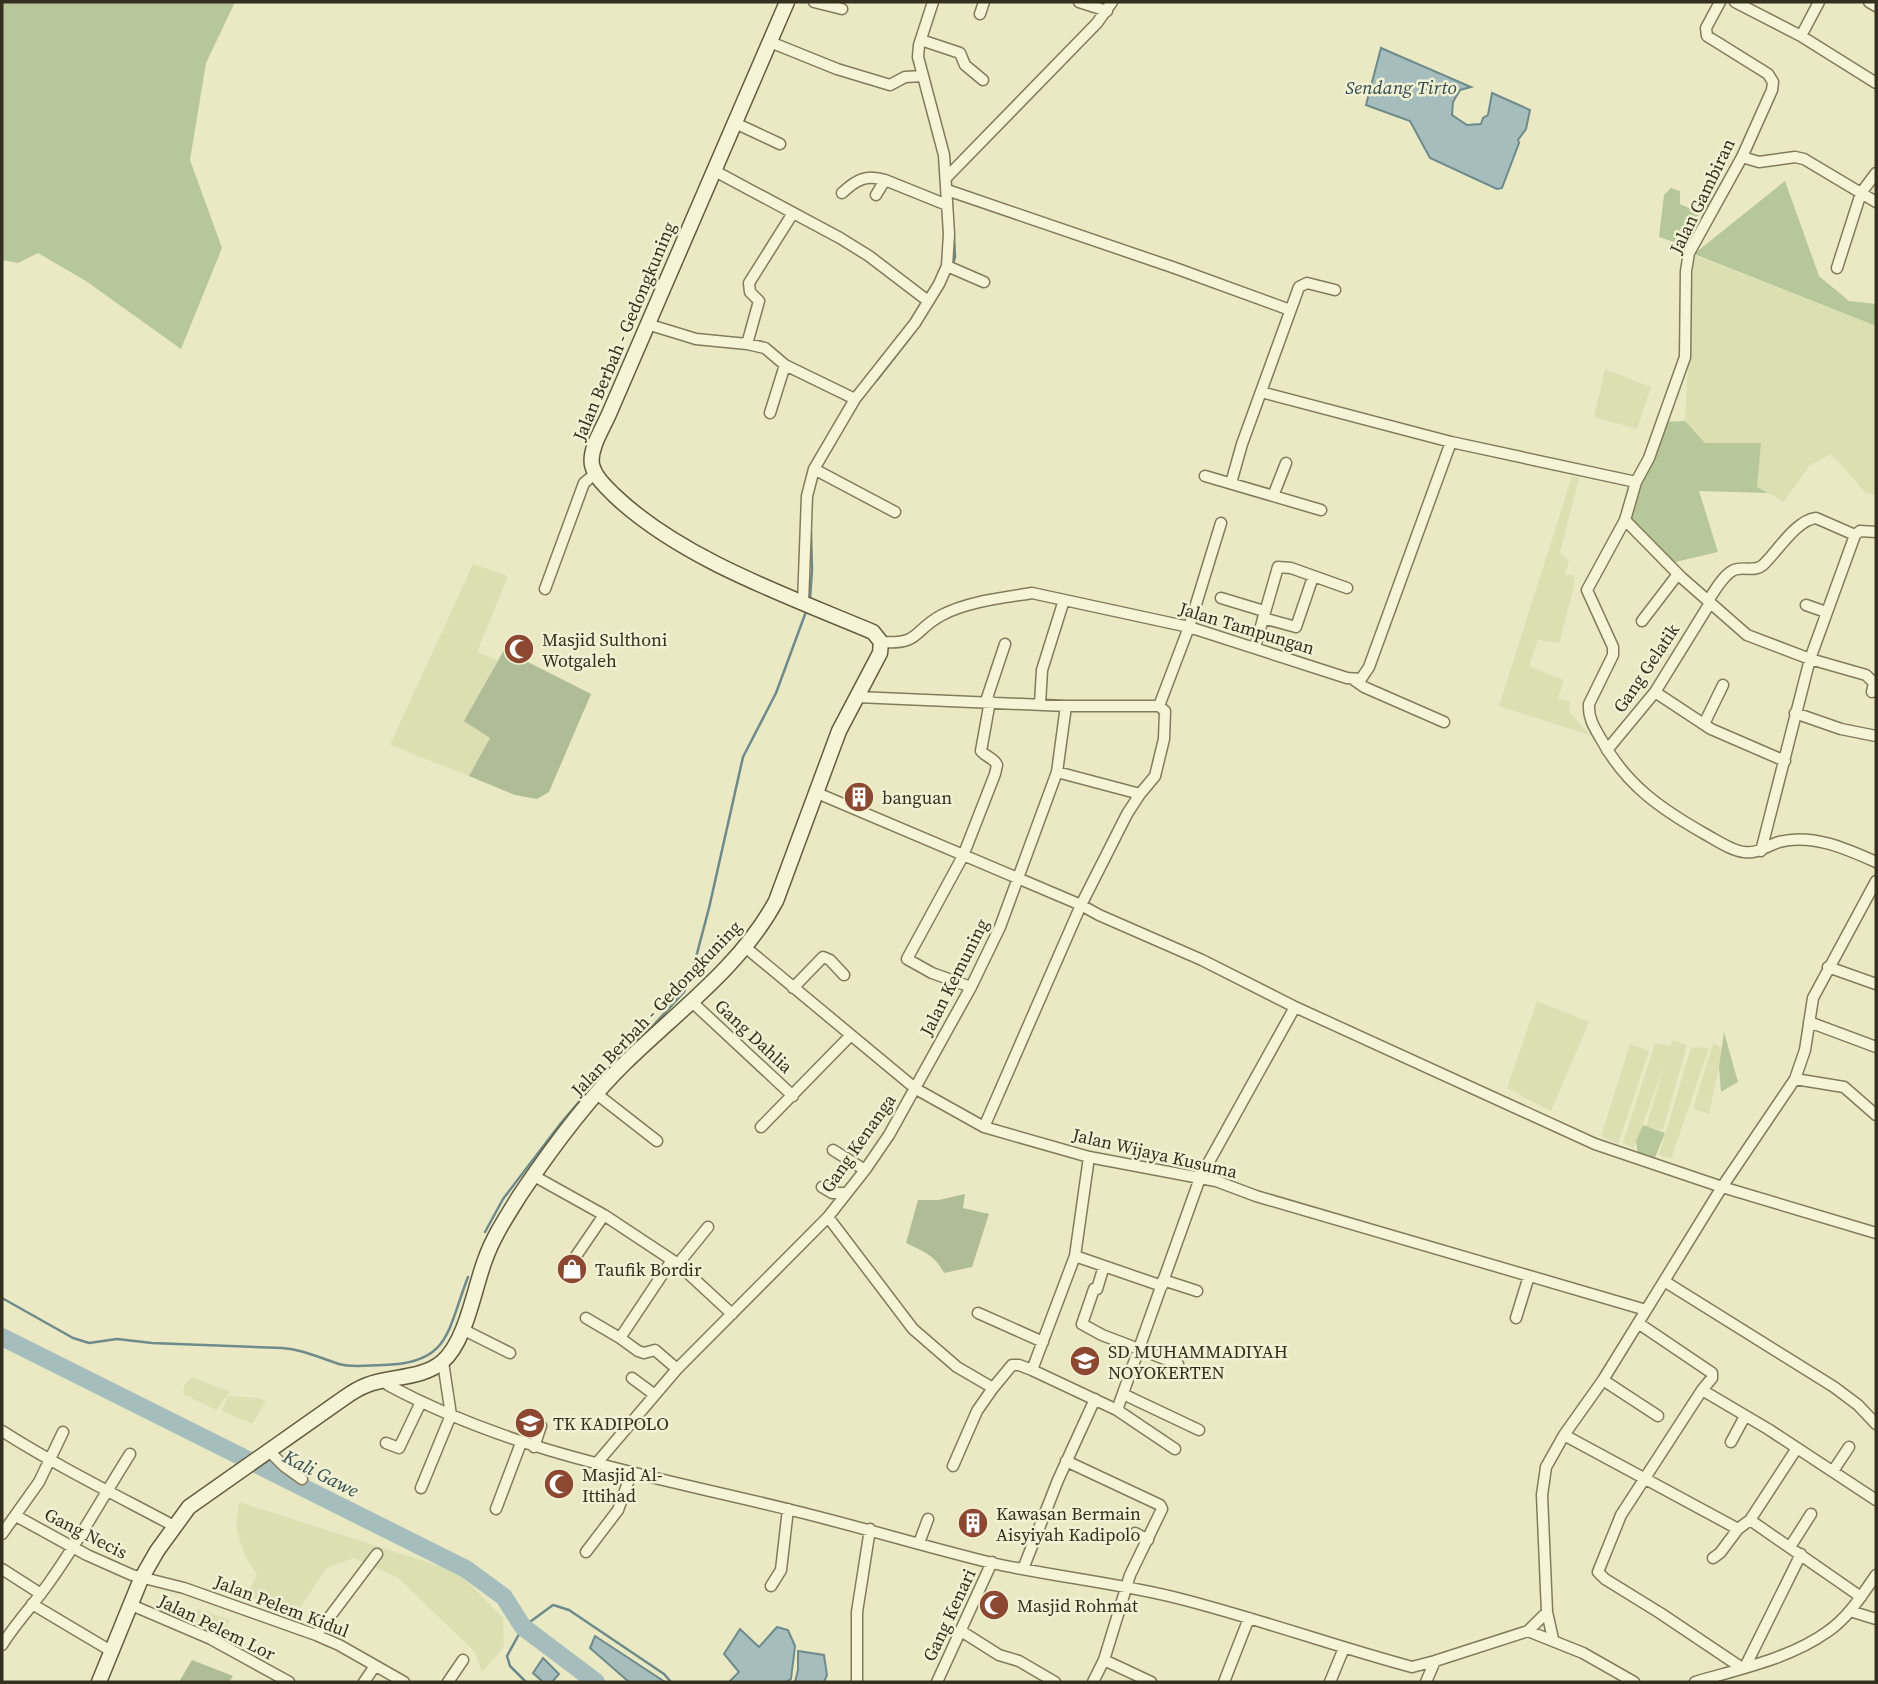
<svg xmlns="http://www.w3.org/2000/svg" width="1878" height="1684" font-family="'Source Serif 4',serif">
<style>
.farmland{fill:#dbdfb2}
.green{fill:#b6c799}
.cemetery{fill:#afbd97}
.water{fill:#a5bebd;stroke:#6d8b8b;stroke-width:2}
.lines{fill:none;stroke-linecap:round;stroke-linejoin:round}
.stream{stroke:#6d8b8b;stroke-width:2.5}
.river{stroke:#a5bebd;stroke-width:18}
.minor-casing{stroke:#837b5c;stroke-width:13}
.secondary-casing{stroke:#655c3f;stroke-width:17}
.minor{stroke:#f6f4d6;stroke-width:10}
.secondary{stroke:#f6f4d6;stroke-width:14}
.labels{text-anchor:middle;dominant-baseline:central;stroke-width:5;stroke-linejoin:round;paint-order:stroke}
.street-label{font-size:18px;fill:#342f1f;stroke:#f2f1d3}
.poi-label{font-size:18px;fill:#342f1f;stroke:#f2f1d3;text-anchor:start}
.water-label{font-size:19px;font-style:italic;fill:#2f4c53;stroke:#f2f1d3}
</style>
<rect width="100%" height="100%" fill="#eae9c4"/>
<path class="farmland" d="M1694 255 1876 326V495L1865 492 1831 454 1809 466 1784 502 1757 487 1704 443 1685 421Z
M1605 369 1651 387 1637 429 1594 417Z
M1572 476 1579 478 1560 553 1569 561 1565 574 1575 576 1573 591 1559 643 1538 640 1529 666 1564 680 1558 698 1570 702 1569 711 1590 735 1499 706Z
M473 564 508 576 477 652 498 660 465 721 491 738 469 776 390 745Z
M1537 1001 1589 1022 1551 1111 1507 1088Z
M1672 1040 1687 1045 1663 1130 1646 1127 1665 1063 1634 1148 1623 1143 1655 1043 1671 1046Z
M1713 1043 1723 1048 1709 1114 1693 1109Z
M1630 1044 1649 1051 1618 1144 1601 1136Z
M1691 1047 1709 1048 1671 1159 1659 1155Z
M192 1377 230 1392 216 1410 183 1394 184 1386Z
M228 1396 257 1398 266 1401 252 1424 222 1411Z
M239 1502 458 1572 503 1618 504 1647 482 1672 475 1652 397 1577 354 1558 327 1568 295 1615 279 1612 247 1595 257 1575 244 1554 236 1527Z
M198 1609 230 1620 216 1645 188 1629Z"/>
<path class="green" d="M2 2H235L206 63 190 160 222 248 181 349 86 281 38 253 18 263 2 260Z
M1785 181 1819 276 1849 301 1876 304V326L1694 254Z
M1671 188 1680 191V204L1691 209 1695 201 1702 198 1709 201 1719 192 1714 206 1699 215 1683 236 1674 242 1659 237 1664 195Z
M1685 421 1705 443H1761L1757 487 1768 493 1699 491 1718 552 1667 564 1629 523 1663 422Z
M1724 1032 1738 1082 1721 1092 1719 1067Z
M1643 1125 1665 1133 1654 1160 1638 1155 1636 1141Z"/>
<path class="cemetery" d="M504 650 591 694 549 792 537 799 515 795 469 776 490 738 464 721Z
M965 1194 963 1208 989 1214 972 1267 944 1273C935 1255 924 1252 906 1243L918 1200H939Z
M192 1660 233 1676 229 1682H179Z"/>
<path class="water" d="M1381 48 1471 87 1460 90 1453 102 1452 115 1467 125 1481 124 1483 118 1488 115 1492 93 1530 110 1526 129 1518 140 1519 143 1502 188 1497 189 1430 158 1410 121 1366 105Z
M777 1627 788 1630 795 1646 791 1679 786 1682H729L739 1672 724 1654 740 1629 759 1647Z
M595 1636 665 1682H629L590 1648Z
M798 1651 824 1655 827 1675 824 1682H795L798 1670Z
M543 1658 559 1674 552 1682H543L533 1673Z"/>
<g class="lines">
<path class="stream" d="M953 264 955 257 954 236
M877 380 909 339
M810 599 812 570 811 532
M485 1232 503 1199 561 1123 612 1063 650 1029 684 992 695 961 709 908 743 757 776 693 807 609
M2 1298 73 1338 89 1343 117 1339 152 1343 282 1348C302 1349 320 1358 339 1364 352 1368 369 1365 383 1365 450 1364 447 1331 468 1277
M526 1682 510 1666 507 1656 523 1627 553 1605 569 1610 664 1674 671 1682"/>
<path class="river" d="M2 1337 466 1569 504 1597 523 1627 596 1682"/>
<g class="minor-casing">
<path id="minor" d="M814 2 842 9
M1079 2 1107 11
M1720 2 1706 28 1707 36 1768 74 1773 82 1772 90 1742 157 1689 253 1686 271 1685 357 1649 458 1636 482 1625 520 1587 590 1613 647V655L1589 704C1588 718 1594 727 1601 739 1626 785 1661 809 1705 834 1716 840 1732 851 1744 852 1758 854 1766 846 1779 842 1812 833 1847 849 1876 862
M1735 2 1801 36 1876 83
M1869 2 1876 6
M980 14 984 2
M1801 36 1819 2
M921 40 960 53 965 65 983 80
M770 42 837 69 890 85 905 77 923 76
M735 123 780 144
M1742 157 1759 162 1795 157 1804 159 1861 193 1876 173
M713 170 840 238 869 256 928 301
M946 178 1097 23 1112 2
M947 190 1175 268 1290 310
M842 193C856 180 866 174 885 180
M876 195 885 180 947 205
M947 266 984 282
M1837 268 1861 193 1876 202
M647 324 696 339 747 344 765 348 785 365 855 399
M747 344 759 301 750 292 749 283 793 213
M1261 392 1451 442 1636 482
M770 413 785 365
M814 469 895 512
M1205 476 1321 510
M1231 483 1242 444 1299 287 1307 283 1335 290
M1273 496 1286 463
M1625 520 1682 578 1747 635 1810 659 1866 675 1874 683 1872 692
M545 589 584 483 596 473
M1221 598 1264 611
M1708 601C1714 592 1722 577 1732 571 1742 565 1754 573 1763 565 1777 552 1796 520 1816 518L1855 535
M803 603 807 496 814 469 855 399 915 323 939 284 947 266 949 234 944 155 918 57 919 45 933 2
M1806 605 1826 612
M1263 618 1296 627 1313 577
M1642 621 1678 574
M881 642C921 645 913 630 942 615 969 601 1003 598 1032 593L1189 627 1347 678 1361 679 1369 667 1451 442
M1255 647 1278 567 1291 568 1347 588
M1354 680 1364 687 1444 722
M1655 692 1711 729 1785 761
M857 697 1066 706H1159L1189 627 1221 523
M986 701 1005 644
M1040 704 1042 670 1064 600
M1795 713 1841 729 1876 736
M1704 724 1723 685
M1607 750 1655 692 1710 603
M1057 772 1140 794
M817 793 1081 905 1099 915 1202 960 1295 1007 1595 1144 1722 1187 1876 1233
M1761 851 1810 659 1855 535 1860 531 1876 532
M745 947 916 1089 984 1127 1089 1157 1216 1181 1256 1196 1646 1310
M1828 967 1876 984
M971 987 932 973 907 959 963 856 995 774 997 765C994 758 986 757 981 751L990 701
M793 988 823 957 830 960 844 975
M692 1002 793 1096
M1809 1022 1876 1047
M1795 1079 1844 1087 1876 1115
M598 1095 657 1141
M761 1127 850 1036
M984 1127 1081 905 1127 814 1140 794 1155 776 1164 739 1165 711 1159 706
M833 1150 865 1170
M1089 1157 1075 1256 1032 1370 1117 1410 1175 1449
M534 1176 604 1215 678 1264 732 1314
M822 1187 832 1193H846
M828 1217 913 1329 957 1367 993 1388 1012 1365H1019L1032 1370
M576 1256 604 1215
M1075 1256 1162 1286
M672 1260 620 1338 638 1351 644 1353 655 1350 677 1369
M678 1264 708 1227
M1104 1266 1097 1289H1094L1082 1324 1102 1335 1178 1364
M1163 1280 1197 1291
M1664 1281 1834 1387 1858 1405 1876 1424
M978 1313 1043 1342
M586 1318 620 1338
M1516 1318 1529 1276
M1638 1323 1712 1373V1378L1702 1390 1768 1429 1876 1500
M462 1329 510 1353
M632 1378 655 1395
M384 1380 388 1385C518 1455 654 1476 795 1511 861 1527 926 1547 992 1563 1055 1577 1119 1583 1181 1599 1259 1619 1334 1646 1412 1667L1435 1661 1528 1631 1583 1653 1634 1682
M1603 1380 1658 1416
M1702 1390 1621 1515 1598 1572 1605 1579 1660 1613 1742 1668
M1123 1394 1199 1430
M1117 1410 1200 1178 1295 1007
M2 1431C57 1466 116 1495 174 1526
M1564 1435 1738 1529
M1731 1442 1745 1416
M386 1443 399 1448 421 1402
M534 1447 541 1426
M269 1451 284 1466 302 1479
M1066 1461 1160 1505 1162 1509 1130 1575 1104 1660 1093 1682
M596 1464 677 1369 828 1217 865 1170 889 1135 971 987 1000 927 1057 772 1066 706
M953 1466 977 1411 993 1388
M1833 1471 1849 1447
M421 1488 451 1415 443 1362
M496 1509 521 1443
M16 1516 87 1555 132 1575 184 1588 316 1635 339 1645 404 1682
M1750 1520 1861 1597
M1135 1533 1148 1540
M2 1534 39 1482 63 1432
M919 1543 928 1519
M1790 1547 1811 1514
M586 1552 618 1510 631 1474
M1713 1558 1720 1553 1738 1529 1750 1520 1797 1448
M2 1569 41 1594
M1023 1569 1058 1480 1095 1399
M771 1586 781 1570 788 1509
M32 1604 111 1651
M129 1604 211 1639 289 1682
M1850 1611 1876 1619
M961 1631 999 1655 1019 1661 1055 1682
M1528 1631 1547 1612
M316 1635 377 1554
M1553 1639 1547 1612 1542 1495 1546 1467 1564 1435 1603 1380 1722 1187 1795 1079 1805 1050 1813 998 1876 881
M2 1645C17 1621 37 1601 53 1577 81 1537 104 1495 130 1454
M1104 1660 1151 1682
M1745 1667 1801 1554
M364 1682 375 1666
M448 1682 463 1660
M857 1682V1612L870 1529
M937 1682 992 1562
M1224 1682 1249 1618
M1330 1682 1344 1648
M1426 1682 1435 1661
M1695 1682C1739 1669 1789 1659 1827 1632 1848 1618 1862 1595 1876 1575"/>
</g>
<g class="secondary-casing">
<path id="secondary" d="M99 1682 141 1579 157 1551 189 1507 344 1398C351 1393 359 1388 367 1385 390 1376 422 1379 442 1362 466 1342 474 1289 485 1260 493 1237 507 1216 520 1195 549 1152 588 1099 625 1063 677 1012 741 966 776 901L839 731 880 653 881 642 873 632C788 596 681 559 614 495 605 486 595 477 592 465 589 449 603 428 609 414L787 2"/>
</g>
<use href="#minor" class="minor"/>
<use href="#secondary" class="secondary"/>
</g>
<defs>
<g id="mosque-disc" transform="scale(1.575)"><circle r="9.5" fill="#8d4831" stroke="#f2f1d3"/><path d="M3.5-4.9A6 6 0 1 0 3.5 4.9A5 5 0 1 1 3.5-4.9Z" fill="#fff"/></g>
<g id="building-disc" transform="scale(1.575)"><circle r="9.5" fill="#8d4831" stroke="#f2f1d3"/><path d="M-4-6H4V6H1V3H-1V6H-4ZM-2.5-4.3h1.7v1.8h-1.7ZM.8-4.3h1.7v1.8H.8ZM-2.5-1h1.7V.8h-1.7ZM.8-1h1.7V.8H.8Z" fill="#fff"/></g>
<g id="shop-disc" transform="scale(1.575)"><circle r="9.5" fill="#8d4831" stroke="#f2f1d3"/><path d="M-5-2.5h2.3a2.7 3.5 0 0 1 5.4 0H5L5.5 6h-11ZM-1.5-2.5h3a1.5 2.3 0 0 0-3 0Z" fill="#fff"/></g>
<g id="school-disc" transform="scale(1.575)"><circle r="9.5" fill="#8d4831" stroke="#f2f1d3"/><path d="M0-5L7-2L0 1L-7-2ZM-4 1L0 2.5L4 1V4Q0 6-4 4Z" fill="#fff"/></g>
</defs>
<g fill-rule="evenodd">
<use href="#mosque-disc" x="519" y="649"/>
<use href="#building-disc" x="859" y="797"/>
<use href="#shop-disc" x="572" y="1269"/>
<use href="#school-disc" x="1085" y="1361"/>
<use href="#school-disc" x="530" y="1423"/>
<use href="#mosque-disc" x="559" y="1484"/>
<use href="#building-disc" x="973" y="1523"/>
<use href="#mosque-disc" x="994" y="1605"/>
</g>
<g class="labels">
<g class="street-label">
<text transform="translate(1702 196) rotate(-64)">Jalan Gambiran</text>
<text transform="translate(624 331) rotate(-67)">Jalan Berbah - Gedongkuning</text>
<text transform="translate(1247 628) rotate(17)">Jalan Tampungan</text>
<text transform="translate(1646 668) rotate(-56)">Gang Gelatik</text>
<text transform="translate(954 977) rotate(-63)">Jalan Kemuning</text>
<text transform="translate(656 1008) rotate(-46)">Jalan Berbah - Gedongkuning</text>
<text transform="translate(754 1036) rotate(43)">Gang Dahlia</text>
<text transform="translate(858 1143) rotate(-55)">Gang Kenanga</text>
<text transform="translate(1155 1153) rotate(13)">Jalan Wijaya Kusuma</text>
<text transform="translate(86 1533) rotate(27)">Gang Necis</text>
<text transform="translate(282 1606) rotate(21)">Jalan Pelem Kidul</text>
<text transform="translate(949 1615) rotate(-65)">Gang Kenari</text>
<text transform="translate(217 1627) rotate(26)">Jalan Pelem Lor</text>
</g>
<g class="poi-label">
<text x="542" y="639">Masjid Sulthoni<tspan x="542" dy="21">Wotgaleh</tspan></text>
<text x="882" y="797">banguan</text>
<text x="595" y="1269">Taufik Bordir</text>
<text x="1108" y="1351">SD MUHAMMADIYAH<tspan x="1108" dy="21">NOYOKERTEN</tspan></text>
<text x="553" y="1423">TK KADIPOLO</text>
<text x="582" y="1474">Masjid Al-<tspan x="582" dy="21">Ittihad</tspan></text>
<text x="996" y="1513">Kawasan Bermain<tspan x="996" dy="21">Aisyiyah Kadipolo</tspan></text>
<text x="1017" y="1605">Masjid Rohmat</text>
</g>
<g class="water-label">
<text x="1401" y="87">Sendang Tirto</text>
<text transform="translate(321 1473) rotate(27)">Kali Gawe</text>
</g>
</g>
<rect width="1878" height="1684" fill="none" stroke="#342f1f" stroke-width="7"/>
</svg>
